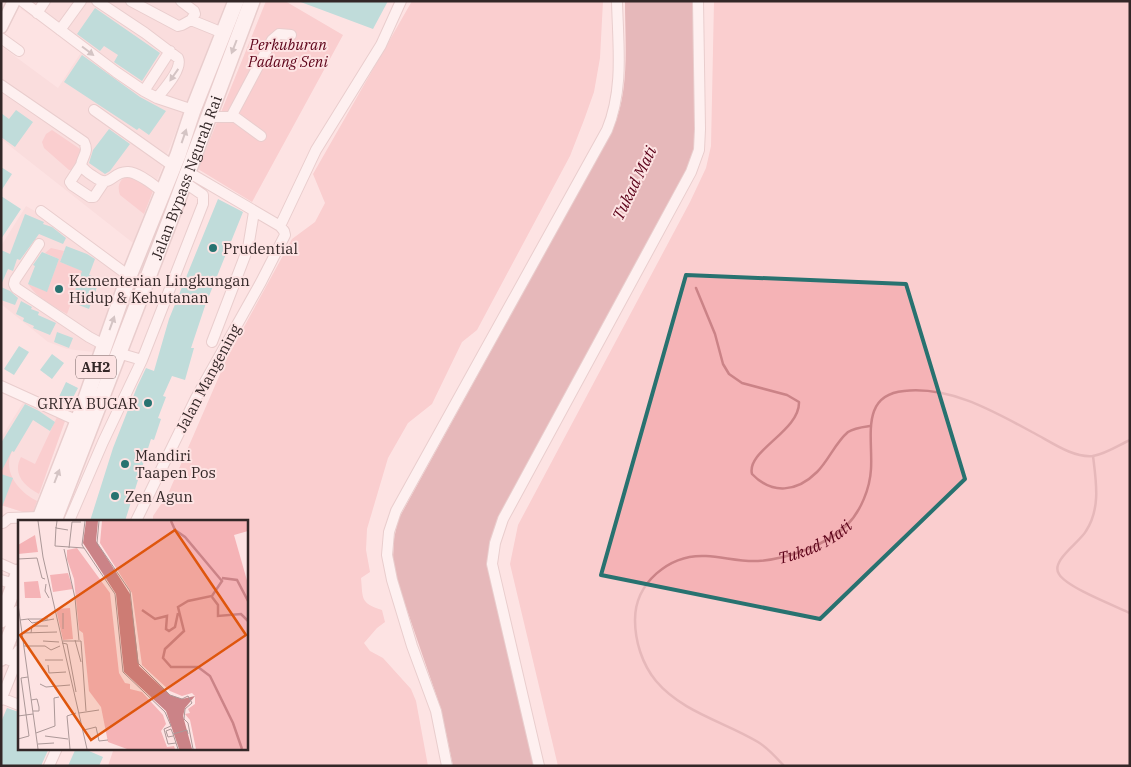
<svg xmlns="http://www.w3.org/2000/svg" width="1131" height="767" font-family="'IBM Plex Serif',serif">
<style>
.built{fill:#f7d5d6}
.green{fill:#f5b3b6}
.water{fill:#cb8387}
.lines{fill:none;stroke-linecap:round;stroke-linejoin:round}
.stream{stroke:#cb8387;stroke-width:2.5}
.building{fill:#75d2cf}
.minor-casing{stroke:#d1b2b2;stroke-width:12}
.major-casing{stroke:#d1b2b2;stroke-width:15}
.highway-casing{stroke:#d1b2b2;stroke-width:18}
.minor{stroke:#fff;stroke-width:10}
.major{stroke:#fff;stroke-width:12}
.highway{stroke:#fff;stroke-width:15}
.oneway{fill:#a39e9e}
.marked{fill:none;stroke:#287270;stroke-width:4;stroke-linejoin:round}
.poi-dot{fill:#287270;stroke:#fde3e3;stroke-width:2}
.labels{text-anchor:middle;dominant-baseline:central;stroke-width:4;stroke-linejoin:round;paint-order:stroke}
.shield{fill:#fde3e3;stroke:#705f5f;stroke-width:1}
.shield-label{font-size:14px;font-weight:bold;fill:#332727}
.park-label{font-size:15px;font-style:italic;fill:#5e041a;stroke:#fde3e3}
.street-label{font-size:15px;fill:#332727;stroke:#fde3e3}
.poi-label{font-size:15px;fill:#332727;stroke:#fde3e3;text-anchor:start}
.water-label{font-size:16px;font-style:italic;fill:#5c0219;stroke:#fde3e3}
.inset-river{fill:none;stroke:#cb8387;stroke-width:2.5}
.inset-road{fill:none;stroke:#ac9898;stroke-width:1}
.view{fill:#df560d;fill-opacity:0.15;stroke:#df560d;stroke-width:2.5}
.inset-edge{fill:none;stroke:#332727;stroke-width:2.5}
</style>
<rect width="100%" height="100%" fill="#fde3e3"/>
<path class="built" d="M24 1H226L133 243 1 139V46L58 88 82 51 21 9Z
M26 206 44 216 124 274 93 352 67 349 48 342 1 304V246Z
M24 401 65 421 32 515 1 505V438Z"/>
<path class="green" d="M266 1H285L343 35 252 202 198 169Z
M412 1H603L600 58 594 92 584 120 570 156 477 330 462 342 432 404 408 423 388 458 367 529 366 550 370 572 361 578C363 599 360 603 382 610L385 622 377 628 364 643 370 651 383 658 411 689 416 701 428 766H108L114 748H246V521H153V516L168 494 227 358 292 239 315 222 325 203 313 174Z
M714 1H1130V766H558L510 564 518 525 690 202 706 168 711 146Z
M52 130 83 151 74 170H69L44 148 42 142 46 134Z
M127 176H134L153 191 144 214 120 195C117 187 119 180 127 176Z
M51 248 64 251 60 262 84 271 82 273 67 314C53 306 37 298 28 284L47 291 59 259 45 253Z
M57 417 65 421 39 494C24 486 12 474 21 457L35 464Z
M1 445 12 451C2 472 19 492 37 501L32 515 1 505Z"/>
<path class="water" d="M625 1H695L696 138 693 154 688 169 490 543 535 766H453L441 709 397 581 393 558 394 539 398 520 613 129C630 89 625 44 625 1Z"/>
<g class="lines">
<g class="stream">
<path d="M696 288 715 334 723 364 729 374 742 383 787 395 799 402C800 431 746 451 752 474 772 495 797 492 817 472 829 460 835 443 848 432 854 428 863 427 870 426"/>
<path d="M1093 456C1096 481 1101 508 1086 531 1080 542 1050 561 1059 574 1066 587 1115 606 1130 613"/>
<path id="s1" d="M784 766C776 757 768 748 758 742 725 722 682 712 656 681 642 664 635 641 635 620 635 583 669 554 706 556 724 557 740 562 758 561 787 559 827 545 847 525 861 511 870 488 871 469 873 438 860 395 904 391 950 386 993 411 1032 432 1050 441 1072 458 1093 456 1106 454 1119 445 1130 440"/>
</g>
</g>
<path class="building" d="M298 1H388L373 29Z
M95 8 160 53 142 81 114 62 118 55 104 46 100 51 77 34Z
M82 55 140 97 166 111 149 135 139 128 137 130 64 82Z
M16 110 33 122 15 147 1 137V113L9 119Z
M109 129 130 144 110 171 105 174 89 163 93 150Z
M1 167 12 174 1 191Z
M1 196 21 209 1 239Z
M218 199 243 212 205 306 191 348H194L185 380 172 376 163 396 166 397 158 418 161 419 154 440 151 439 125 521H90L113 448 137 387 146 368 154 371 169 319Z
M25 214 44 222 43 224 52 227 66 238 63 244 39 234 20 260 17 259 13 271 8 269 1 285V250L10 254Z
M66 246 87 254 95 259 89 275 100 279 89 309 71 302 82 271 60 262Z
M42 252 59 259 47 292 28 284 35 266 33 265Z
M1 287 10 291 18 298 15 305 1 300Z
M21 301 32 307 31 309 39 312 38 315 56 323 50 335 33 328 34 326 23 321 24 318 16 314Z
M57 332 73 338 69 348 54 342Z
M19 346 29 352 14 375 4 369Z
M52 354 64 363 52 379 40 370Z
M66 382 78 388 69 405 58 399Z
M25 404 39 411 55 422 50 431 33 420 14 452 12 451 1 472V443Z
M1 474 13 478 2 507 1 506Z
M7 708 19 712V748H49L41 766H1V722Z
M76 748H82L103 757 99 766H68Z"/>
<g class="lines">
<g class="minor-casing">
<path id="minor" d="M22 1 116 72 144 91 157 98 193 110
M97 1 145 33 178 58C183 69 164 89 157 98
M131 1 178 26 182 25 191 20 223 33
M181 1 194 11 195 14 191 20
M37 13 45 1
M60 30 81 1
M1 38 19 51
M1 85 84 142C89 152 83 155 81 165 84 170 88 173 93 176 112 190 111 171 128 172 140 173 153 185 162 191
M144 91 170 51
M94 110 173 166
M207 117H235L261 136
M231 117 272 40 279 34 291 35
M81 165 70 182 72 185 90 197H94L104 182
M41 211 129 276
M280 226 316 150 381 45 401 1
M39 244 15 280 14 284 16 288 89 337 104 345
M212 342 248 248 254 212
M118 353 142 360
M1 386 78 421
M69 521 103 442 142 360 203 204V195L184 182
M136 521 196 398 261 282 285 235 284 231 280 226 188 172
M3 523 9 518 40 517
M1 564 19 572
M1 580 15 584
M4 651 15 656 19 650
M1 698 19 705
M1 700 15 665 12 661 2 657
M49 766 57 748
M447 766 436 711 412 646 392 580 387 555 389 532 396 511 607 130C624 89 618 45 617 1
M539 766 492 564 495 543 503 519 691 172 699 150 700 129 698 1"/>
</g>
<g class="major-casing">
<path id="major" d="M1 27 14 1"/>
</g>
<g class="highway-casing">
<g id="highway">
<path d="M39 521 78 421 129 276 178 155 193 110 236 1"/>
<path id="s2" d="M54 521 170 220 252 1"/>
<path d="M1 620 19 572"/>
<path d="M1 658 19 613"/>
</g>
</g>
<use href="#minor" class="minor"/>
<use href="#major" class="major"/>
<use href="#highway" class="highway"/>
</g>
<defs><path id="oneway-solid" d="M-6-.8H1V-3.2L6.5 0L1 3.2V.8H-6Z" transform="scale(1.25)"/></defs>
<g class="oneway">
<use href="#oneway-solid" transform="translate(234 47) rotate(111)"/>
<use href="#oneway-solid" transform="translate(88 51) rotate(37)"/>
<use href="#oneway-solid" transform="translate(174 75) rotate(125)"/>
<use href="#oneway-solid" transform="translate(184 136) rotate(-71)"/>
<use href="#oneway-solid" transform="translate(112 323) rotate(-70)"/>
<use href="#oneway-solid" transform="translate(57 476) rotate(-69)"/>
</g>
<path d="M0 0H1131V767H0ZM686 275 906 284 965 479 820 619 601 575Z" fill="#fde3e3" fill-opacity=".55" fill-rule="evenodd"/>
<path class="marked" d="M686 275 906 284 965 479 820 619 601 575Z"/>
<g class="poi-dot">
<circle cx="213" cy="248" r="5"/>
<circle cx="59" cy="289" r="5"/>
<circle cx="148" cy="403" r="5"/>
<circle cx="125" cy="464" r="5"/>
<circle cx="115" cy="496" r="5"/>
</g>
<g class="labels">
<rect class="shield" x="76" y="355.5" width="40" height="23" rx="4"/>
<g class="shield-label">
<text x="96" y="367">AH2</text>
</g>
<g class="park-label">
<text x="288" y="44">Perkuburan<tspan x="288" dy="17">Padang Seni</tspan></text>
</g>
<g class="street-label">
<text stroke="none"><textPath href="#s2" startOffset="368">Jalan Bypass Ngurah Rai</textPath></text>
<text transform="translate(208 378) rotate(-62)">Jalan Mangening</text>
</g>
<g class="poi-label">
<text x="223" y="248">Prudential</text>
<text x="69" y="280">Kementerian Lingkungan<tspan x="69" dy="17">Hidup &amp; Kehutanan</tspan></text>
<text x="138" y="403" text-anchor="end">GRIYA BUGAR</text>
<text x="135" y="455">Mandiri<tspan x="135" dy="17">Taapen Pos</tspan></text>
<text x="125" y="496">Zen Agun</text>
</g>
<g class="water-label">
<text transform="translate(634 183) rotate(-64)">Tukad Mati</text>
<text stroke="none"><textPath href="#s1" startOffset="440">Tukad Mati</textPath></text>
</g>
</g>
<g transform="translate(18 520)">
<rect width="230" height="230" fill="#fde3e3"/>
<path d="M84 1H230V11L216 15 230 64V229H178L172 200 167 194 172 193 170 189 177 184V176L174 173 164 176 152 171 124 145 114 73 82 23ZM17 15 20 32 0 34V25ZM59 28 92 73 101 153 107 163 112 164V169L124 172 145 195 148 204 143 211 149 227 156 226 157 229H109L90 222 83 187 71 171 65 113 61 110 56 59 49 39V30ZM50 53 55 69 35 72 32 55ZM20 61 23 78H7L6 62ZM52 88 55 119 45 120 38 89Z" fill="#f5b3b6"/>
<path d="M68 1H80L78 21 112 74 121 146 152 175 164 179 177 176 167 188 165 196 174 229H161L148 191 106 152 98 74 65 23Z" fill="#cb8387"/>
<path class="inset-river" d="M153 1 157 10 167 17 204 61 194 76 170 81 160 87 166 111 147 129 145 138 153 147H180L192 156 215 203 224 229M204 58 219 60 230 81M194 77 200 85V96L223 94 230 101M124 90 137 99 149 96 148 109 151 111 157 107 160 93"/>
<path class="inset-road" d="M20 1 25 37 69 229M39 1 38 8 50 10M67 1 64 25 97 74 105 152 147 192 153 206 146 209 150 224 158 223 160 229M81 1 79 23 112 71 120 143 152 175 164 179 170 176 174 183 167 189 166 199 170 203 175 229M38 7 37 26 66 28M51 28 54 2H63M46 29 57 78 61 120M0 39 19 38 24 58 27 59M28 64 27 71 31 78M0 84 20 229M10 99H30M2 100 10 99 14 103 36 99M45 109V93M4 113 39 112M13 113 14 106H30M57 120 63 142M25 121 41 122M45 121H63L68 191M44 123 49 124 58 172M6 126H27L33 130 42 126M27 140H45M30 145 31 153 48 152M22 164 28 167 52 165M13 180 19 179 21 187V191H15M61 193 81 190M0 196 15 194M66 210 78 207 81 221 90 220M18 213 37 206 36 178 41 177M155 214 153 209 148 211 150 217 155 216M27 216 50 219M0 219 11 216 3 158 10 157M158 223 155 214 169 210 170 214M20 224 36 223M52 229 49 196 58 193"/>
<path class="view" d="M157 10 228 115 73 220 2 115Z"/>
<rect width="230" height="230" class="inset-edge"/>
</g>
<rect width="1131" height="767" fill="none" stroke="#332727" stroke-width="5"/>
</svg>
